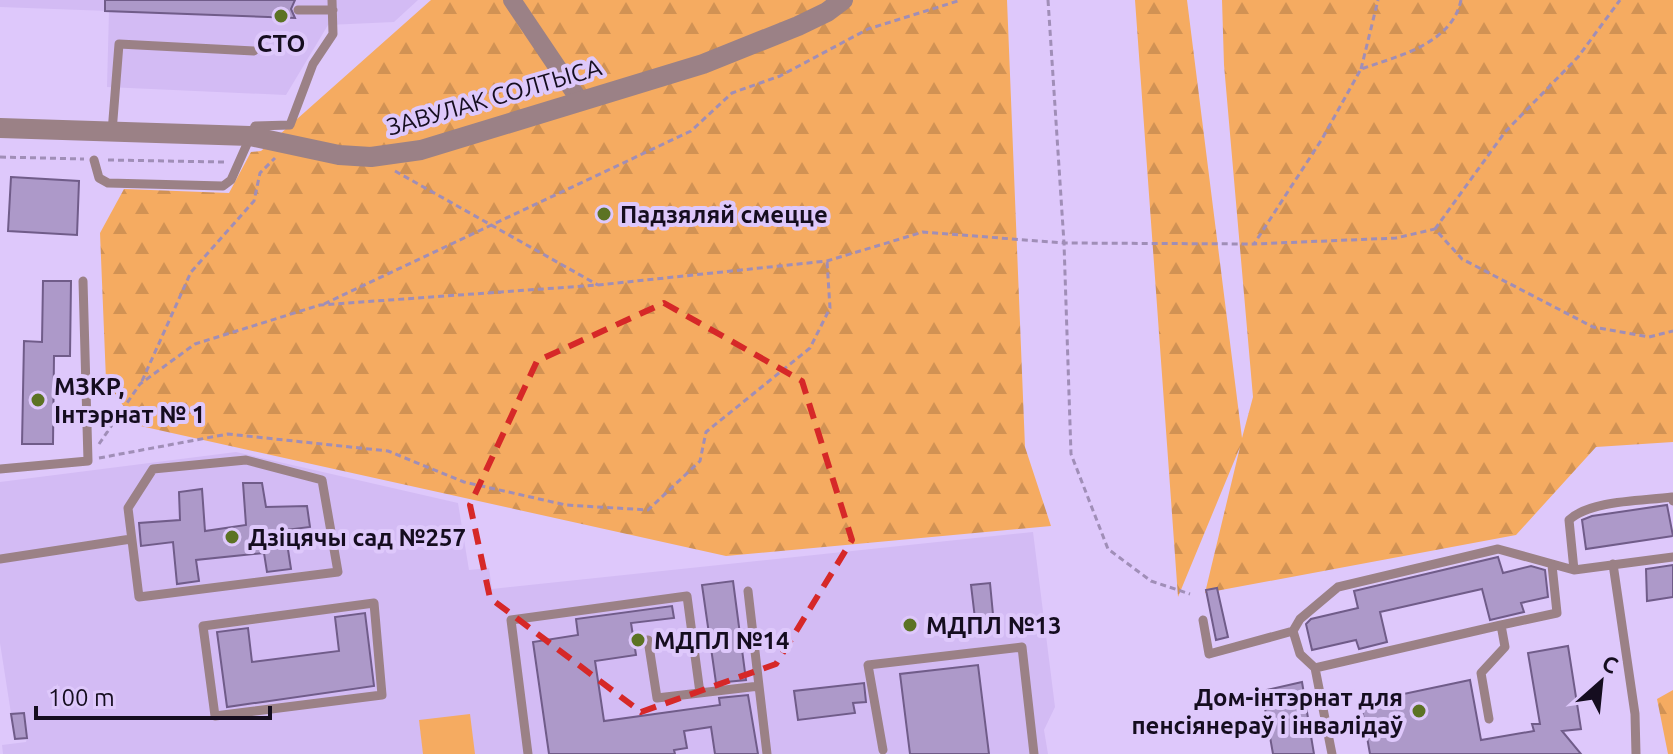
<svg xmlns="http://www.w3.org/2000/svg" width="1673" height="754" font-family="Ubuntu,sans-serif">
<style>
.built{fill:#d3bbf4}
.grass{fill:#f5ab61}
.forest{fill:url(#forest-firs)}
.building{fill:#ad99c9;stroke:#705c89;stroke-width:2}
.lines{fill:none;stroke-linecap:round;stroke-linejoin:round}
.path{stroke:#a08eb7;stroke-width:3;stroke-dasharray:6 4;stroke-linecap:butt}
.service{stroke:#9b8186;stroke-width:9}
.minor{stroke:#9b8186;stroke-width:18}
.tertiary{stroke:#9b8186;stroke-width:20}
.marked{fill:none;stroke:#d62828;stroke-width:6;stroke-dasharray:16 10;stroke-linejoin:round}
.poi-dot{fill:#5c7324;stroke:#dec8fb;stroke-width:3}
.labels{text-anchor:middle;dominant-baseline:central;stroke-width:8;stroke-linejoin:round;paint-order:stroke}
.poi-label{font-size:24px;font-weight:bold;fill:#150d1f;stroke:#dec8fb;text-anchor:start}
.street-label{font-size:24px;fill:#150d1f;stroke:#dec8fb}
</style>
<defs>
<pattern id="forest-firs" width="22" height="20" patternUnits="userSpaceOnUse" patternTransform="scale(2)"><rect width="22" height="20" fill="#f5ab61"/><path d="M5 1l3.5 6h-7zM16 11l3.5 6h-7z" fill="#d19254"/></pattern>
</defs>
<rect width="100%" height="100%" fill="#dec8fb"/>
<path class="built" d="M0 0H418L394 22 328 25 286 95 107 87 109 11 0 7Z
M236 452 458 503 469 570 489 568 492 589 1033 532 1055 707 1044 730 1048 754H3L2 745 26 742 27 738 15 739 0 643V482Z"/>
<path class="grass" d="M470 714 475 754H423L419 720Z"/>
<path class="forest" d="M431 0H1007L1025 447 1051 526 726 556 136 425 106 380 100 233 124 189 229 193 251 152 261 151Z
M1135 0H1187L1242 438 1253 397 1224 65 1222 0H1673V442L1596 447 1516 535 1205 593 1240 447 1178 597Z
M1673 690V754H1668L1657 699Z"/>
<path class="building" d="M105 0H295L291 9 295 18 105 11Z
M11 177 79 181 77 235 8 231Z
M43 281H71L70 356H54L53 444H22L24 341 42 342Z
M243 483H262L266 507 307 506 310 527 285 530 291 569 267 572 264 553 196 560 199 581 177 584 173 542 141 546 139 523 180 520 179 492 202 489 205 531 246 525Z
M1667 505 1673 536 1586 549 1582 520 1592 516Z
M1498 557 1503 573 1531 566 1545 570 1548 597 1521 603 1524 612 1490 620 1482 589 1380 612 1387 642 1359 649 1356 640 1312 650 1306 624 1311 619 1358 608 1354 591Z
M1673 565V597L1647 601 1646 569Z
M733 581 746 680 716 683 702 585Z
M990 583 994 625 976 627 971 585Z
M1217 588 1228 637 1216 640 1206 590Z
M672 606 674 618 631 623 636 655 595 661 604 721 720 705 719 698 748 695 758 754H715L711 727 684 731 687 748 674 750 675 754H549L533 642 578 635 576 619Z
M365 613 374 686 227 707 217 632 248 628 252 662 339 651 335 617Z
M1568 646 1581 729 1562 731 1581 754H1370L1360 698 1396 693 1399 695 1470 680 1481 740 1534 731 1532 724H1540L1528 653Z
M978 665 989 754H910L900 674Z
M1302 682 1314 754H1273L1262 691Z
M864 683 866 702 853 703 855 713 798 720 794 691Z
M24 713 27 738 15 739 11 714Z"/>
<g class="lines">
<path class="path" d="M1048 0 1064 243 1071 454 1108 549 1151 581 1190 594
M1461 0C1452 44 1398 56 1361 69L1322 139 1254 244 1396 238 1435 229 1462 259 1593 327 1649 337 1673 331
M1361 69 1378 0
M0 157 84 159
M108 160 224 162
M395 171 598 285
M1435 229 1505 132 1578 57 1620 0
M324 304 691 131 732 93 780 76 868 29 961 0
M142 381 191 272 254 201 260 173 275 158
M99 444 140 384 195 344 320 305 598 285 827 261 923 232 1064 243 1254 244
M99 458 228 434 388 451 464 482 566 505 648 510 700 461 706 432 810 348 830 308 827 261"/>
<path class="service" d="M298 10H333
M112 132 119 44 254 51
M94 160 99 178 108 183 223 186 231 180 255 126 290 125 313 64 333 34 332 0
M246 460 322 480 338 572 139 597 128 508 153 469Z
M0 469 88 461 83 281
M1673 501 1672 497C1643 501 1590 500 1569 520L1574 570 1673 557
M0 559 131 539
M1613 564 1635 714 1636 754
M748 591 759 686
M374 603 382 695 215 716 203 626Z
M1203 620 1209 654 1293 631 1300 654 1315 668 1332 754
M1501 625 1557 613 1552 565
M1293 631 1300 619 1338 587 1498 549 1574 570
M648 640 657 698 759 686 767 754
M1315 668 1501 625 1505 647 1481 673 1489 719
M883 750 868 665 1022 647 1034 754
M528 754 511 620 687 596 700 693"/>
<path class="minor" d="M512 0 580 101"/>
<path class="tertiary" d="M0 128 250 136 339 155 371 157 421 150 703 64 798 26 827 12 843 0"/>
</g>
<path class="marked" d="M664 303 802 381 852 540 776 664 641 712 490 598 470 505 537 361Z"/>
<g class="poi-dot">
<circle cx="281" cy="16" r="8"/>
<circle cx="604" cy="214" r="8"/>
<circle cx="38" cy="400" r="8"/>
<circle cx="232" cy="537" r="8"/>
<circle cx="910" cy="625" r="8"/>
<circle cx="638" cy="640" r="8"/>
<circle cx="1419" cy="711" r="8"/>
</g>
<g class="labels">
<g class="poi-label">
<text x="281" y="43" text-anchor="middle">СТО</text>
<text x="620" y="214">Падзяляй смецце</text>
<text x="54" y="386">МЗКР,<tspan x="54" dy="28">Інтэрнат № 1</tspan></text>
<text x="248" y="537">Дзіцячы сад №257</text>
<text x="926" y="625">МДПЛ №13</text>
<text x="654" y="640">МДПЛ №14</text>
<text x="1403" y="697" text-anchor="end">Дом-інтэрнат для<tspan x="1403" dy="28">пенсіянераў і інвалідаў</tspan></text>
</g>
<g class="street-label">
<text transform="translate(494 97) rotate(-16)">ЗАВУЛАК СОЛТЫСА</text>
</g>
</g>
<g transform="translate(1601 682) rotate(27)" stroke="#dec8fb" stroke-width="6" paint-order="stroke">
<path d="M0-6L14 30L0 20L-14 30Z" fill="#150d1f"/>
<text y="-12" font-size="22" font-weight="bold" text-anchor="middle" fill="#150d1f">С</text>
</g>
<path d="M36 706v12h234v-12" fill="none" stroke="#150d1f" stroke-width="4"/>
<text x="48" y="706" font-size="24" fill="#150d1f" stroke="#dec8fb" stroke-width="6" paint-order="stroke">100 m</text>
</svg>
